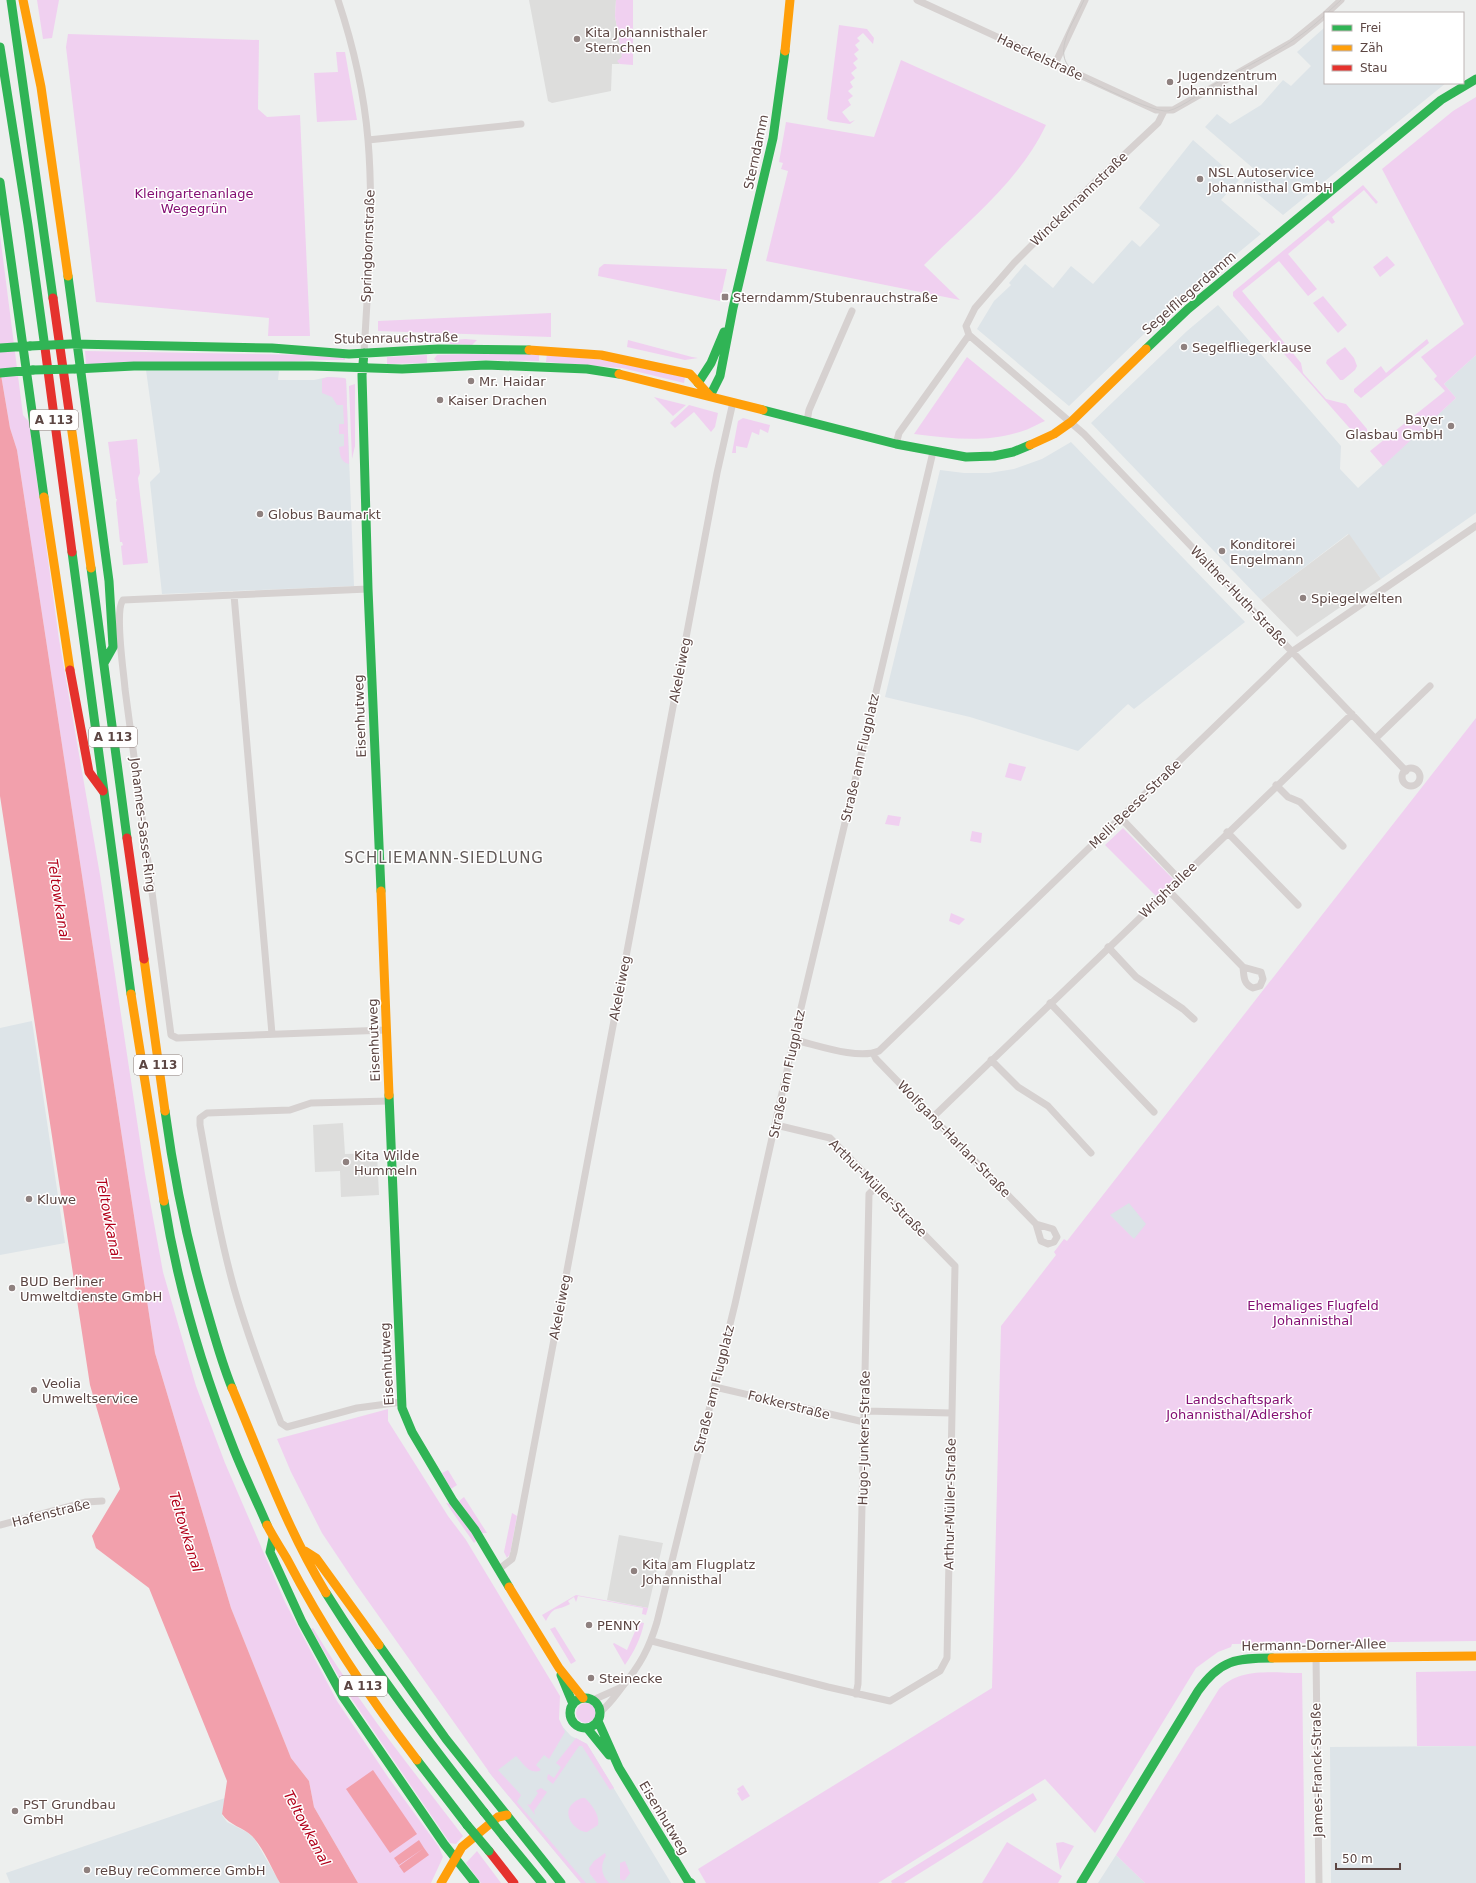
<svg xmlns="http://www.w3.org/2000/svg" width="1476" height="1883" font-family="'DejaVu Sans',sans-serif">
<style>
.commercial{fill:#dde4e8}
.education{fill:#dddddc}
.green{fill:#f0d0f0}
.sand{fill:#dbe3e7}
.water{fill:#f2a0ac}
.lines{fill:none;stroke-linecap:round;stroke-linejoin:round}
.street{stroke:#d6d1d0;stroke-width:7}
.fast{stroke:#30b455;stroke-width:9}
.slow{stroke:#ff9f0a;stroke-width:9}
.jam{stroke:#e5322d;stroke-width:9}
.tram{stroke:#ccc9c8;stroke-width:1}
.fast-bridge{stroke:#30b455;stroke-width:9}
.poi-dot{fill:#8f817f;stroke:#fff;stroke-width:1.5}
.labels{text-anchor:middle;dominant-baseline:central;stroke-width:3;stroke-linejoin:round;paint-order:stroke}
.shield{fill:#fff;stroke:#8d7e7b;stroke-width:1}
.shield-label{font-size:12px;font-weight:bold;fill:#5c4643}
.poi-label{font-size:13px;fill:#5c4643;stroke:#fff;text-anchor:start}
.street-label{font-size:13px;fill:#5c4643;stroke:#fff}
.park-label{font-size:13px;fill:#840e73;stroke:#fff}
.water-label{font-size:14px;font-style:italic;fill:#b2001a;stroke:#fff}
.quarter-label{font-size:15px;letter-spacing:1px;fill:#635b59;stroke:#fff}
</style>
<rect width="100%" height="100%" fill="#edefee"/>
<path class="commercial" d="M1324 28 1325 83H1446L1283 215 1243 182 1254 169 1205 127 1217 114 1230 124 1261 105 1283 80 1291 86 1311 66 1297 52Z
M1193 140 1239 180 1221 200 1261 234 1170 309 1069 406 977 329 994 301 1011 285 1009 283 1025 264 1053 288 1071 266 1093 284 1132 240 1140 247 1160 225 1139 208Z
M1218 305 1341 446 1340 469 1358 488 1456 398 1444 384 1476 355V513L1381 579 1348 534 1261 600 1091 423 1187 331Z
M146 370 279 371 278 380H314L328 377 344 378 346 379 354 586 162 594 150 482 160 472Z
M1071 442 1245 622 1134 709 1128 704 1078 751 970 717 885 697 940 470 964 473H989L1014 469 1042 459Z
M32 1021 65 1243 0 1255V1028Z
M561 1725 571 1736 587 1744 671 1883H581L488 1771Z
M1476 1746V1883H1331L1330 1747Z
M225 1798 222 1815 227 1822 247 1832 254 1838 280 1883H10L6 1873Z
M1116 1855 1145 1883H1098Z"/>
<path class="education" d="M529 0H616L615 16 622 57 619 63 620 64H612L611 91 552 103 548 101Z
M1349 534 1381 579 1297 637 1261 600Z
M343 1123 345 1154 377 1153 379 1195 341 1197 340 1171 315 1172 313 1125Z
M619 1535 663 1543 648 1608 607 1600Z"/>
<path class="green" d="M37 0H59L52 38 43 39Z
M616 0H633V65L620 64 617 61 622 57 615 16Z
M839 25 867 29 874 38 873 44 863 33 857 38 860 41 855 45 859 50 854 54 858 59 853 63 857 68 851 73 855 78 850 82 853 87 848 91 853 96 848 100 851 105 842 112 850 122 855 120 850 124 830 121 827 119Z
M68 34 259 40 258 109 267 117 300 115 310 336H268L269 318 96 302 66 47Z
M336 52H345L357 120 317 122 314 73 338 72Z
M901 60 1046 125C1019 182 967 222 924 265L960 300 766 261 788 171 781 169 783 163 779 162 786 122 874 137Z
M1476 97V355L1444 384 1456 398 1383 466 1370 451 1445 391 1434 379 1437 376 1421 357 1464 324 1382 169 1453 111Z
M1363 185 1378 202 1376 204 1364 190 1332 217 1335 222 1332 224 1328 220 1288 254 1317 289 1308 296 1279 261 1242 291 1301 363 1303 373 1326 399 1346 404 1367 429V435L1361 441 1233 296V292Z
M0 235 23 415 29 422 59 639 100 875 145 1174 163 1272 196 1386 225 1463 285 1602 337 1701 388 1777 439 1847 443 1857 431 1883H358L314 1807 309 1781 291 1758 231 1608 155 1353 17 450 10 428 0 369Z
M1387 256 1395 265 1380 277 1373 267Z
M604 264 727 269 720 301 598 276 599 268Z
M1323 296 1347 325 1338 333 1313 303Z
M551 313V337L378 331V321Z
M391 335 454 338 387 342Z
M465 339 477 340 472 345 451 344 446 341Z
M1427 339 1429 343 1361 398 1354 392V389L1381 366 1386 373Z
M628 340 692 357 698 358 685 360 627 347Z
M1345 347 1354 358 1357 366 1355 370 1343 380H1340L1326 363 1327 360Z
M85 351 320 355 345 357V360H312L282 363 86 365Z
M488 353 539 354V361L486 360 438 362 434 359 437 355Z
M547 354 604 360 685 377 684 383 622 368 546 362Z
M427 355V363L387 364V357Z
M967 357 1045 421C1036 425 1026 431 1016 433 981 443 949 438 914 434Z
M328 377 344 378 346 379 349 464C340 462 340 454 339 447L344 446V434H339V424H344L343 405H337L332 397 322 393V379Z
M355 384V446L352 459 349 386Z
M654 397 686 405 673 416Z
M689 405 718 413 715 427 711 432 694 412 675 428 670 423Z
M743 418 770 425 768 433 760 429 759 435 752 432 747 448 736 446V453H732L738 421Z
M137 439 140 473 138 478 148 563 123 565 121 546 123 545 122 542H120L116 503 117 499H116L108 442Z
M1476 718V1641L1232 1644 1231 1647 1218 1652 1196 1668 1095 1833 1045 1779 878 1883H706L698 1869 992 1688 1001 1326 1056 1255 1054 1252 1064 1239 1067 1241Z
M1009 763 1026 767 1021 781 1005 777Z
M888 815 901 817 899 826 885 824Z
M1123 828 1174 880 1157 897 1105 845Z
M972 831 982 833 981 843 970 841Z
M951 913 965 919 959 925 949 921Z
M388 1409V1421L448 1516 466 1540 560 1696 559 1719 565 1732 549 1759 544 1755 536 1765 541 1770C530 1776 523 1763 516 1756L498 1770 521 1795 517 1802 586 1883H581L492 1776 356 1584 322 1533 291 1472 277 1439Z
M448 1470 457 1485 451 1489 442 1473Z
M464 1497 487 1533H482L459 1501Z
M446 1503 451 1504 477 1540 474 1543Z
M512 1513 517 1516 510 1554 507 1558 504 1552Z
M576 1595 648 1608 646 1615 642 1614 643 1608 578 1596 576 1602 574 1597 568 1601 570 1604C556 1612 555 1604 546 1621L542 1615Z
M639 1622 644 1623C641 1638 634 1652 625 1665L613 1644 614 1643 627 1650Z
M555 1627 576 1661 571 1664 550 1629Z
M313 1628C357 1701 411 1768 463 1836L456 1844 450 1843 351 1698 311 1629Z
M1476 1671V1746H1417L1416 1672Z
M1302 1673 1305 1883H1145L1116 1855 1219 1689C1240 1667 1273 1673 1302 1673Z
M576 1713a10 10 0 1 1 20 0a10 10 0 1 1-20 0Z
M576 1738 587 1744 614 1788 610 1790 582 1746H579L553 1784 547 1779 548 1774 554 1778 561 1767 556 1763Z
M743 1785 750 1796 742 1801 737 1793 739 1792 737 1789Z
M541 1788 547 1792 534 1811 535 1815 527 1804 530 1805 538 1793 536 1791Z
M1033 1793 1037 1800 904 1883H892L891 1881Z
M582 1798H585C592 1805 600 1815 598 1825L587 1832C574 1832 555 1808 582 1798Z
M1007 1842 1062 1876 1058 1883H982Z
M1063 1842 1074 1846 1060 1870 1056 1843Z
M477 1851 501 1883H481L466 1863Z
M605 1853 606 1856C600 1865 601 1875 609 1883H597L590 1874 589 1868 594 1861Z
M625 1861 630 1873 624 1881 620 1879V1863Z"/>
<path class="sand" d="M1129 1203 1146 1224 1134 1239 1110 1215Z"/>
<path class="water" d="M0 369 10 428 17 450 155 1353 231 1608 291 1758 309 1781 314 1807 358 1883H280C272 1869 263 1847 252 1836 243 1827 230 1826 222 1814L227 1781 149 1588 96 1548 92 1536 120 1489 90 1385 0 796Z
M373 1770 417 1834 390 1853 346 1789Z
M419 1840 424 1848 399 1865 394 1858Z
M424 1848 429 1855 404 1873 399 1866Z"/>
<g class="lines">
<path class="street" d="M338 0C353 45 364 92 368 140 374 210 368 282 364 353
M917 0 1156 110H1173L1292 42 1325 15
M1327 13 1341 0
M1055 64 1085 0
M1164 111 1158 123 1095 182 1014 263 975 308 966 326 969 335 1084 434 1406 771
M368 140 521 124
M807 421 809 410 852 311
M896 444 899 433 969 335
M368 589 123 600C114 611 124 673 125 689L171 1035 177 1038 386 1030
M234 595 272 1034
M1376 738 1430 686
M1402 777a9 9 0 1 1 18 0a9 9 0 1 1-18 0Z
M1276 785 1288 797 1300 802 1343 846
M1121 818 1179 879
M1227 832 1298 905
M1168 890 1243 967 1261 972 1263 979 1260 986 1253 988C1243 984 1244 976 1243 967
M1108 947 1136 977 1183 1009 1194 1019
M1050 1003 1154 1112
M795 1040C817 1045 858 1060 879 1051L1293 651 1476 526
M873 1053 876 1059 1036 1224 1053 1229 1057 1237 1054 1242 1048 1244 1041 1241 1036 1224
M991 1060 1018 1087 1048 1106 1091 1153
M389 1101 311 1103 290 1110 207 1113 200 1118V1125C210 1180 219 1234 234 1288 247 1334 264 1379 281 1423L287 1427 357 1408 402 1402
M933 1117 1352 714
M715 1387 864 1422
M865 1411 951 1413
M0 1525 86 1502 102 1501
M499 1569 512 1559 514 1552 717 473 733 402
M652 1641 828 1687 890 1701 940 1671 947 1658 955 1266 830 1138 776 1125
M1316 1657 1319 1883
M856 1694 858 1684 869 1194 877 1186
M593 1700 622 1687
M600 1712C610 1704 615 1696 622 1687 640 1665 649 1649 657 1622L735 1304 801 1008 933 452"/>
<path class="fast" d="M11 0 53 298
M0 47 28 225 45 348
M0 182 44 497
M68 276 109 581 113 647 104 663
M73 344 272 348 349 354 438 349 529 350
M0 348 30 346
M1146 349 1188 309 1441 100 1476 79
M364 353 362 375 368 589 381 891
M75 369 134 366H312L402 369 486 365 587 369 619 374
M0 373 33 370
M698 383 711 363 724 332
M710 396 720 376 733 308 773 138 785 51
M763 410 896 444 966 457 994 456 1013 452 1030 445
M72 552 131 994
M91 568 127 838
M389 1095 402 1408 412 1432 453 1501 475 1530 509 1587
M165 1111C174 1177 187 1242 206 1307 214 1334 221 1361 232 1388
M164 1201C177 1284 202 1368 233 1447 243 1473 256 1499 267 1525
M273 1538 270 1552 302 1622 343 1697 444 1844 475 1883
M326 1593C374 1670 428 1741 484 1812
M379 1645 446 1739 561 1883
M561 1675 573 1704
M570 1713a15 15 0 1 1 30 0a15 15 0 1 1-30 0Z
M598 1721 619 1768 688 1881 691 1883
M587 1728 609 1755
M417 1760 467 1825
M504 1837 542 1883
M1081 1883 1198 1691C1220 1660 1236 1658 1272 1658"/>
<path class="slow" d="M23 0 41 87 68 276
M785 51 790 0
M529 350 601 355 690 374 710 396
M619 374 763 410
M70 418 91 568
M1030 445 1054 434 1071 422 1146 349
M44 497 70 670
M381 891 389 1095
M144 959 165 1111
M131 994 164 1201
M232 1388C261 1457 287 1529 326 1593
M267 1525C273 1537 280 1547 287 1559 324 1630 368 1696 417 1760
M305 1551 316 1558 379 1645
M509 1587 559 1668 583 1698
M1272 1658 1476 1656
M441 1883 462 1847 498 1817 507 1815"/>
<path class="jam" d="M53 298 70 418
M45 348 72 552
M70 670 89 772 103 791
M127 838 144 959
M489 1851 514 1883"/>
<path class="tram" d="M1084 0C1077 16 1061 38 1064 56 1065 62 1069 68 1074 72 1086 81 1154 113 1168 111 1184 107 1205 89 1220 81 1258 60 1294 45 1325 15
M1327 13 1341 0"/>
<path class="fast-bridge" d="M30 346 71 344
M33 370 74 369
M484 1812 504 1837
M467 1825 489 1851"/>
</g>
<g class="poi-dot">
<circle cx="577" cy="39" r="4"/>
<circle cx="1170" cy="82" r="4"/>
<circle cx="1200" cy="179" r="4"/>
<rect x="721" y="293" width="8" height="8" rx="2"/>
<circle cx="1184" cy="347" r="4"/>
<circle cx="471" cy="381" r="4"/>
<circle cx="440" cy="400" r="4"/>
<circle cx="1451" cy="426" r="4"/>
<circle cx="260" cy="514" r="4"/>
<circle cx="1222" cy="551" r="4"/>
<circle cx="1303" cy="598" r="4"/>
<circle cx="346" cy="1162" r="4"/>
<circle cx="29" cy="1199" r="4"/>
<circle cx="12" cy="1288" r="4"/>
<circle cx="34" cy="1390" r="4"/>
<circle cx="634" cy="1571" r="4"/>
<circle cx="589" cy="1625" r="4"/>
<circle cx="591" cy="1678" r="4"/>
<circle cx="15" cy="1811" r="4"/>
<circle cx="87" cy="1870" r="4"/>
</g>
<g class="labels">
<g class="shield">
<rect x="30" y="410" width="48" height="20" rx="3"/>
<rect x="89" y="727" width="48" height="20" rx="3"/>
<rect x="134" y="1055" width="48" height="20" rx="3"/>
<rect x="339" y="1676" width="48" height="20" rx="3"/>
</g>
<g class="shield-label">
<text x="54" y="420">A 113</text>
<text x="113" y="737">A 113</text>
<text x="158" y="1065">A 113</text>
<text x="363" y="1686">A 113</text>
</g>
<g class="poi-label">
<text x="585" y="32">Kita Johannisthaler<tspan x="585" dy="15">Sternchen</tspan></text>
<text x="1178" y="75">Jugendzentrum<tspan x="1178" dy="15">Johannisthal</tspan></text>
<text x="1208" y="172">NSL Autoservice<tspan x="1208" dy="15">Johannisthal GmbH</tspan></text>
<text x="733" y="297">Sterndamm/Stubenrauchstraße</text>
<text x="1192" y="347">Segelfliegerklause</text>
<text x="479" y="381">Mr. Haidar</text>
<text x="448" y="400">Kaiser Drachen</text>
<text x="1443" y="419" text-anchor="end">Bayer<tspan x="1443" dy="15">Glasbau GmbH</tspan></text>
<text x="268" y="514">Globus Baumarkt</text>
<text x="1230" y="544">Konditorei<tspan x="1230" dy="15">Engelmann</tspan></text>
<text x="1311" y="598">Spiegelwelten</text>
<text x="354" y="1155">Kita Wilde<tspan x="354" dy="15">Hummeln</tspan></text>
<text x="37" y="1199">Kluwe</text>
<text x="20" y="1281">BUD Berliner<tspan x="20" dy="15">Umweltdienste GmbH</tspan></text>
<text x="42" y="1383">Veolia<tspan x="42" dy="15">Umweltservice</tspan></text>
<text x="642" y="1564">Kita am Flugplatz<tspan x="642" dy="15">Johannisthal</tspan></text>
<text x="597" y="1625">PENNY</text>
<text x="599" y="1678">Steinecke</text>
<text x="23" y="1804">PST Grundbau<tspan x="23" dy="15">GmbH</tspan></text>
<text x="95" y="1870">reBuy reCommerce GmbH</text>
</g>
<g class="street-label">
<text transform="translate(1040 57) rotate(25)">Haeckelstraße</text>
<text transform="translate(756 152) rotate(-78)">Sterndamm</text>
<text transform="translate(1079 199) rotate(-44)">Winckelmannstraße</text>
<text transform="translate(368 246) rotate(-88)">Springbornstraße</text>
<text transform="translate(1189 293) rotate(-41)">Segelfliegerdamm</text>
<text transform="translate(396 338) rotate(-1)">Stubenrauchstraße</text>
<text transform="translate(1239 596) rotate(46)">Walther-Huth-Straße</text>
<text transform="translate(680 670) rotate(-79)">Akeleiweg</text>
<text transform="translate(360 716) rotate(-92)">Eisenhutweg</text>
<text transform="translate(860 758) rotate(-77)">Straße am Flugplatz</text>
<text transform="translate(1135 804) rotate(-44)">Melli-Beese-Straße</text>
<text transform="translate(143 825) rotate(83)">Johannes-Sasse-Ring</text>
<text transform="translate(1168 890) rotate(-44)">Wrightallee</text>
<text transform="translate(620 988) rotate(-79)">Akeleiweg</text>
<text transform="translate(374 1040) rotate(-92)">Eisenhutweg</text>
<text transform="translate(787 1074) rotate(-78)">Straße am Flugplatz</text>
<text transform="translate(954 1139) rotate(46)">Wolfgang-Harlan-Straße</text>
<text transform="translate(878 1188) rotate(45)">Arthur-Müller-Straße</text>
<text transform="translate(560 1307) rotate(-79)">Akeleiweg</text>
<text transform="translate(387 1364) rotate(-93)">Eisenhutweg</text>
<text transform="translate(714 1389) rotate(-76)">Straße am Flugplatz</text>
<text transform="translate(789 1405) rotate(14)">Fokkerstraße</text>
<text transform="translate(864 1438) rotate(-89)">Hugo-Junkers-Straße</text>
<text transform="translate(950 1504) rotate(-89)">Arthur-Müller-Straße</text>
<text transform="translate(51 1513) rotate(-14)">Hafenstraße</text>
<text transform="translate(1314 1645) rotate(-1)">Hermann-Dorner-Allee</text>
<text transform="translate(1317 1770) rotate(-91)">James-Franck-Straße</text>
<text transform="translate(664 1818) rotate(59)">Eisenhutweg</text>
</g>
<g class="park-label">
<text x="194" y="193">Kleingartenanlage<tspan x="194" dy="15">Wegegrün</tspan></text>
<text x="1313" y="1305">Ehemaliges Flugfeld<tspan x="1313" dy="15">Johannisthal</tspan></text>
<text x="1239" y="1399">Landschaftspark<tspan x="1239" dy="15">Johannisthal/Adlershof</tspan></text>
</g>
<g class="water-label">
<text transform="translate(59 900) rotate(81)">Teltowkanal</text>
<text transform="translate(109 1219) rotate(79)">Teltowkanal</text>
<text transform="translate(186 1532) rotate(73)">Teltowkanal</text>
<text transform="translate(307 1828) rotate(62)">Teltowkanal</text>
</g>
<g class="quarter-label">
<text x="444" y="858">SCHLIEMANN-SIEDLUNG</text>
</g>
</g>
<rect x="1324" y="12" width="140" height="72" fill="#ffffff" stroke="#beb5b4"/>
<rect x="1332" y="25" width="20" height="6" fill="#30b455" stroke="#beb5b4"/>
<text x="1360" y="32" font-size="12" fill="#5c4643">Frei</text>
<rect x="1332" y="45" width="20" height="6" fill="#ff9f0a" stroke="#beb5b4"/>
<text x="1360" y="52" font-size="12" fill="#5c4643">Zäh</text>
<rect x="1332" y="65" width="20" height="6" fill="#e5322d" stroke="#beb5b4"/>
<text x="1360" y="72" font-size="12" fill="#5c4643">Stau</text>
<path d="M1336 1863v6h64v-6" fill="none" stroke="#5c4643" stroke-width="2"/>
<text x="1342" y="1863" font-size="12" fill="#5c4643" stroke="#ffffff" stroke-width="3" paint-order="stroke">50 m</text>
</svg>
